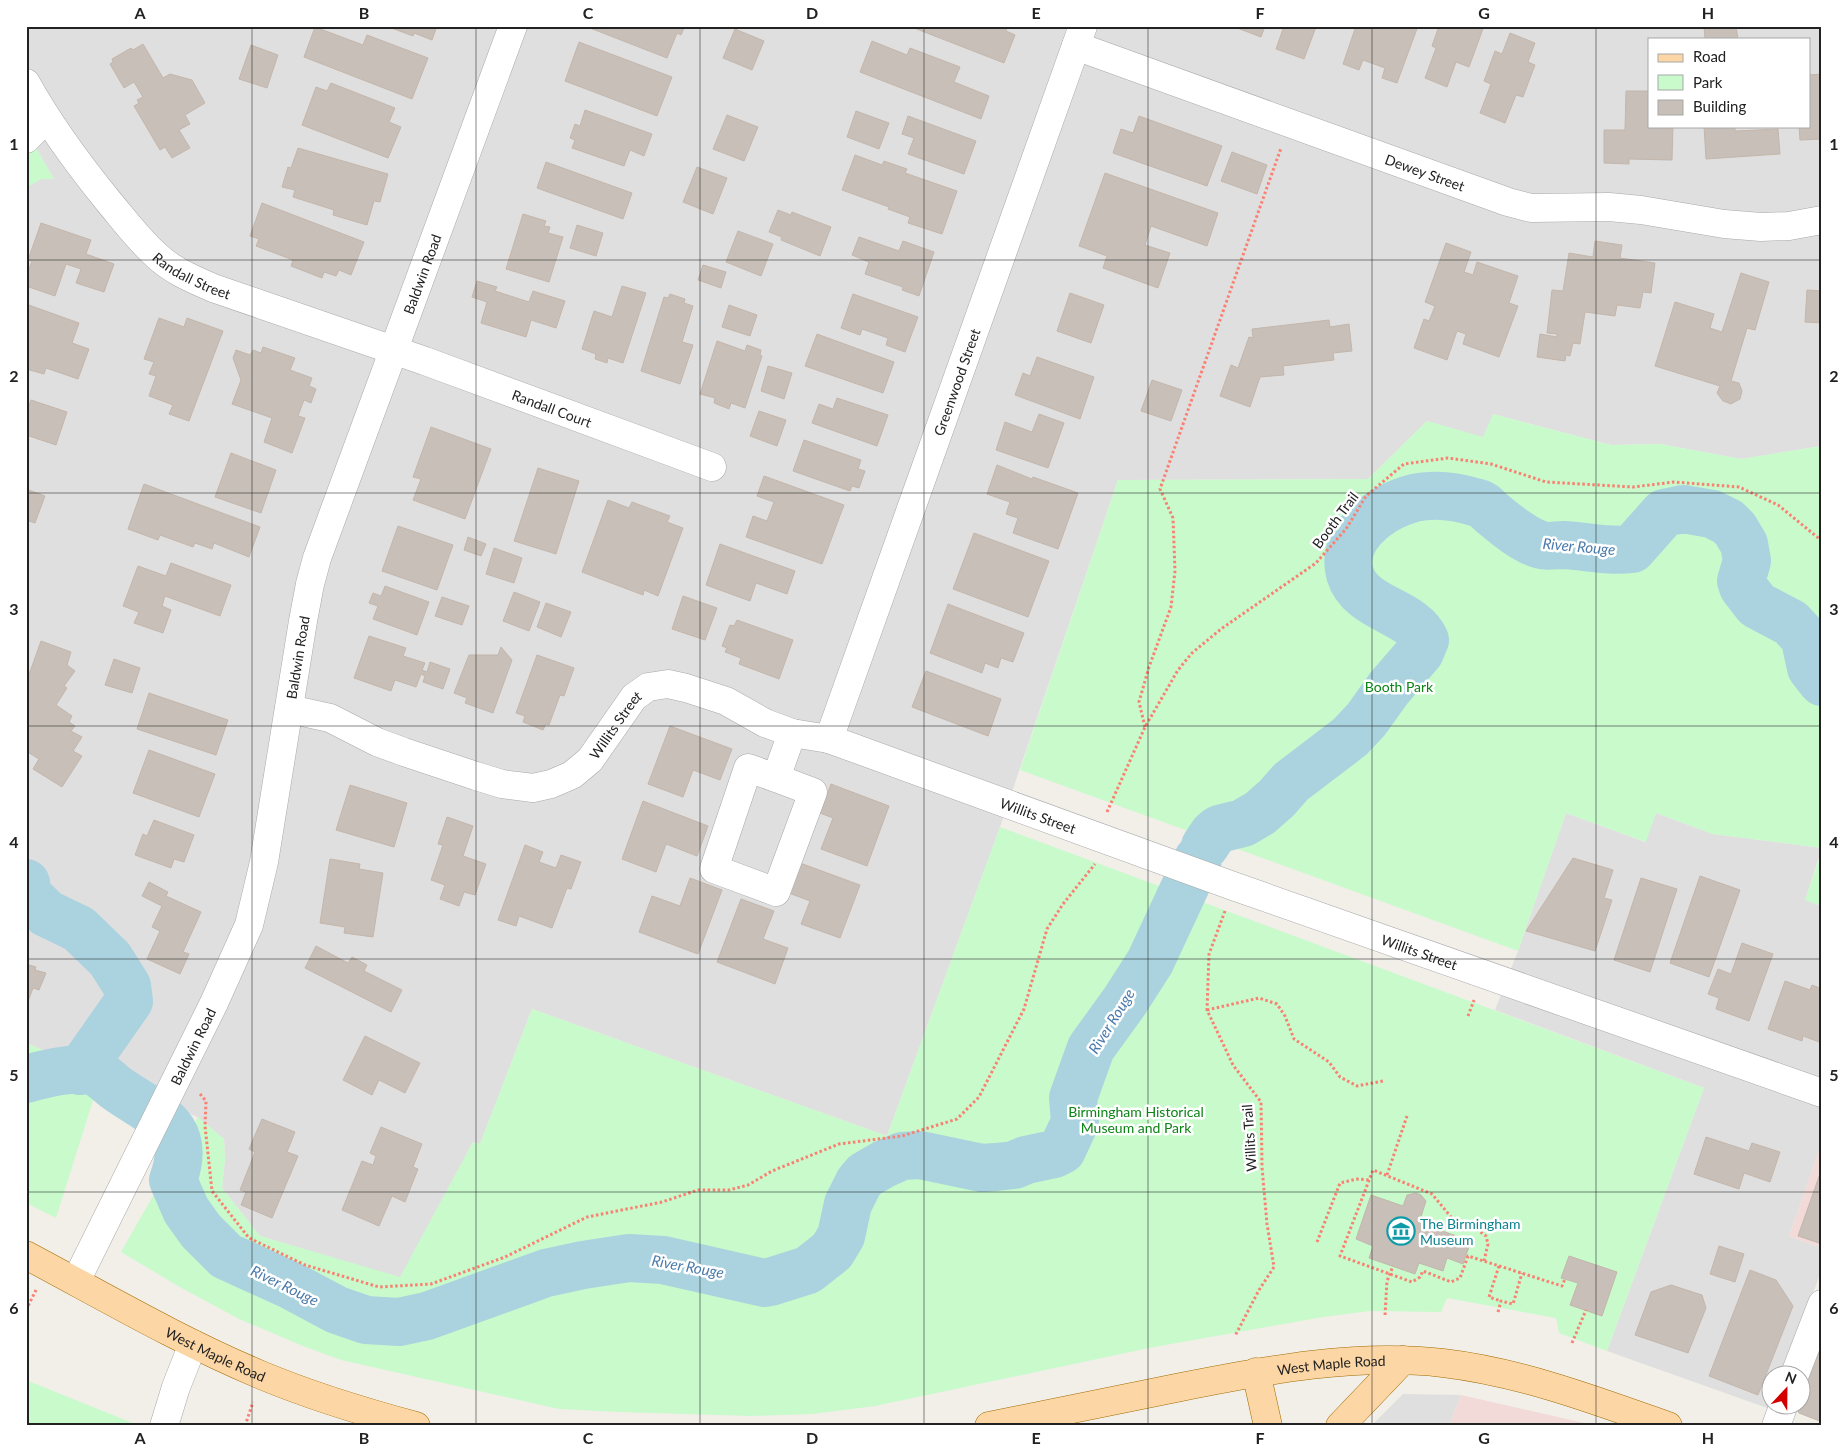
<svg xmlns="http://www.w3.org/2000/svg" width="1848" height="1452" font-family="Lato,sans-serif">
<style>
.residential{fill:#e0dfdf;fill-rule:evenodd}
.commercial{fill:#f2dad9}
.park{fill:#c8facc}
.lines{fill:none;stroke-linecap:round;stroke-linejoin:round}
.river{stroke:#aad3df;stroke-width:48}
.building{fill:#c7bfb8;stroke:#c4b6ab}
.minor-casing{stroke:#a9a9a9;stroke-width:29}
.major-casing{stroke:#a06b00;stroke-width:29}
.path{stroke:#fa8072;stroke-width:3;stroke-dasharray:2.5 2.5;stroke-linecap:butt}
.minor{stroke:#fff;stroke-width:28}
.major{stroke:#fcd6a4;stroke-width:28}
.grid{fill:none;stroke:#222;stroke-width:1;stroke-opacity:0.55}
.labels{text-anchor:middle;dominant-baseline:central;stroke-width:5;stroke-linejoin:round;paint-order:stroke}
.street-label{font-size:14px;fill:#222;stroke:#fff}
.park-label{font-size:14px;fill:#0c8416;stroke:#fff}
.culture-label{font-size:14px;fill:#0d838f;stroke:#fff;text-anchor:start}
.water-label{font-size:15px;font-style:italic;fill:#4a7aab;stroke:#fff}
.neatline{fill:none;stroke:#222;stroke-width:2}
.grid-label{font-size:16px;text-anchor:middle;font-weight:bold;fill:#222}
</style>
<rect width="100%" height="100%" fill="#f2efe9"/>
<path class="residential" d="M26 26H1822V446L1741 459 1660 444 1611 445 1493 414 1484 438 1427 421 1368 479 1118 480 1000 827 887 1136 532 1009 480 1144 473 1142 400 1278 260 1236 222 1188 225 1159 224 1139 197 1117 26 1043V188L40 179H54L26 131ZM1649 39H1809V126H1649Z
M1566 813 1645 842 1656 813 1713 834 1822 848 1805 900 1822 906V1143L1789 1236 1822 1248V1269L1783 1374H1770V1409L1607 1351 1704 1088 1495 1010 1518 951Z
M1403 1394 1461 1395 1449 1426H1371Z"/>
<path class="commercial" d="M1822 1143V1248L1789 1236Z
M1461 1395 1593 1425 1596 1426H1449Z"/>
<path class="park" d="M26 131 54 179H41L26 188Z
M1493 414 1611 445 1660 444 1741 459 1822 446V848L1713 834 1656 813 1646 842 1566 813 1518 951 1020 770 1118 480 1368 479 1427 421 1483 437Z
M1000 827 1704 1088 1607 1351 1559 1333 1556 1318 1447 1298 1441 1312 1370 1311 1323 1317 1149 1348 875 1406 812 1414 751 1416 619 1412 559 1409 341 1360 303 1346 239 1319 178 1286 121 1252 198 1117 224 1139 225 1159 222 1188 260 1236 400 1277 473 1142 480 1144 532 1009 887 1136Z
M1822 851V906L1805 900Z
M26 1043 101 1075 56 1218 26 1203Z
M26 1380 140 1426H26Z"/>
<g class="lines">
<path class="river" d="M1205 846 1213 834 1219 829 1243 823 1260 813 1277 798 1291 782 1350 737 1366 720 1389 688 1420 652 1425 640C1412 610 1361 610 1350 574 1338 532 1393 497 1429 496 1445 495 1462 498 1478 503 1484 504 1488 510 1493 514 1506 525 1524 540 1541 545 1548 547 1556 545 1563 545 1586 546 1608 552 1632 549L1664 513 1683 509 1712 514 1728 522 1735 529 1744 544 1747 561 1741 581 1743 587 1757 605 1791 623 1802 635 1805 640 1811 668 1822 682
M26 883 28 895 46 913 79 929 110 959 127 986 129 1001 80 1071
M26 1079C45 1074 67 1068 87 1070 102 1072 108 1083 119 1090 157 1116 193 1126 173 1180L186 1210 201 1231 226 1256 292 1286 337 1310 366 1320 399 1322 427 1316 546 1273 583 1265 629 1258 663 1260 765 1283 770 1282 808 1270 832 1251 841 1236 848 1204 859 1182 865 1175 884 1164 902 1156 920 1155 982 1168 996 1167 1014 1165 1026 1160 1054 1154 1062 1150 1075 1122 1073 1098 1091 1048 1125 1001 1150 962 1198 859"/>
</g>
<path class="building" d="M386 26H437L432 40 414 33 413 36Z
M590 26H685L681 35 677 33 667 58 590 28Z
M909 26H1008L1006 31 1015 35 1004 63Z
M1232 26H1265L1261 37Z
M1284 26 1316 27 1304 59 1276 49Z
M1356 26H1418L1397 83 1382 78 1385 68 1363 60 1359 70 1343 64Z
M1439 26H1484L1469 67 1456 62 1447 87 1425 78 1436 48 1432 46Z
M1704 26H1736L1738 39H1705Z
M315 27 363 45 367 35 428 58 412 99 304 57Z
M735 29 764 41 752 70 723 58Z
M1510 33 1535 43 1528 62 1535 65 1523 97 1516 95 1505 123 1480 113 1491 84 1484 81 1495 51 1502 54Z
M872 41 907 55 910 48 960 67 954 82 989 96 981 119 860 72Z
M579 42 672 77 657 116 565 81Z
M143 44 163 78 170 74 192 80 205 103 185 115 190 124 179 130 190 148 172 158 165 147 160 150 134 106 139 103 137 100 143 97 134 82 124 88 110 64 113 62 112 59 131 48 133 50Z
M251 45 278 55 267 88 239 79Z
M1822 74V139L1800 140 1799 126H1809V75Z
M331 83 395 108 389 122 401 127 388 158 302 125 316 87 327 91Z
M1626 91H1649V126H1673L1672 160 1629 159V164L1604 163V130H1625Z
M585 110 652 134 644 156 630 150 624 166 572 148 575 140 570 138 575 124 580 126Z
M856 111 889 123 879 149 847 137Z
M727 115 758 127 744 161 713 149Z
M908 116 976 141 964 174 908 154 914 138 902 134Z
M1139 116 1222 146 1207 186 1113 153 1121 129 1133 133Z
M1704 126H1735V131L1778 129 1780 154 1706 159Z
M298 148 388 174 380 202 374 201 367 225 333 215 334 210 293 197 295 190 282 187 288 167 291 168Z
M1232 152 1267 165 1257 194 1221 181Z
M855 155 882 165 884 161 907 169 905 173 957 191 942 234 908 223 910 217 888 209 889 207 842 190Z
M546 162 632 193 623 219 537 188Z
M697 167 727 178 713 214 683 202Z
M1105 173 1218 213 1207 246 1151 226 1145 245 1170 253 1158 288 1103 268 1107 256 1079 246Z
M262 203 364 242 351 275 339 270 336 276 324 272 322 278 291 266 293 260 256 246 259 239 250 236Z
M778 210 791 215 792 212 831 227 820 256 781 240 782 237 769 232Z
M523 214 546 221 544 226 550 227 548 233 563 237 549 282 506 269Z
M41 223 91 240 86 254 114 264 104 292 76 283 81 269 66 264 55 296 26 286V277L32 261 28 260Z
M577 225 603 233 596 256 570 248Z
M738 231 773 244 761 276 726 262Z
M859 237 899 251 903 241 934 252 919 296 902 290 903 287 865 274 869 262 852 255Z
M1595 241 1622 245 1620 258 1655 263 1651 293 1643 292 1640 308 1617 305 1615 316 1585 312 1580 344 1573 343 1570 356 1566 355 1565 361 1537 357 1540 334 1557 337V334L1547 333 1552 290 1563 291 1569 253 1593 257Z
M1446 243 1471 252 1464 272 1473 275 1477 262 1518 276 1509 303 1518 306 1499 357 1463 344 1466 334 1457 331 1447 360 1414 348 1424 319 1429 321 1435 306 1425 302Z
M703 265 726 272 721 288 698 280Z
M1741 273 1769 282 1755 330 1747 328 1744 338 1731 381 1739 383 1742 391 1740 399 1731 404 1723 401 1717 393 1720 386 1655 366 1675 302 1714 314 1710 328 1722 332Z
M477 281 497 287 495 291 529 302 533 291 565 301 556 328 531 320 526 337 481 323 487 302 472 297Z
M622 286 646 293 623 363 608 358 607 363 595 359 596 354 582 349 594 311 612 317Z
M1807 290 1822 291V323L1805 322Z
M1070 293 1104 305 1091 343 1057 331Z
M670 294 685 299 684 303 693 306 682 342 693 345 680 384 641 371 664 297 668 298Z
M853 294 918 317 905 352 886 345 888 338 862 329 860 335 841 328Z
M26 304 79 323 72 343 89 349 78 379 46 368 44 374 26 369Z
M729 305 757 315 750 336 722 327Z
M159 318 184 327 187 318 223 331 189 421 169 414 173 405 149 396 156 376 149 374 154 362 144 359Z
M1329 320 1330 327 1349 324 1352 351 1333 353 1334 360 1283 366 1284 375 1260 377 1250 407 1220 396 1231 365 1238 368 1249 337 1253 338 1252 329Z
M817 334 894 362 883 393 805 366Z
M717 341 745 351 747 345 761 350 760 355 762 356 745 408 731 403 729 409 714 403 715 398 700 394Z
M263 347 295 358 290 370 312 378 309 386 316 389 311 403 304 400 298 416 305 418 292 453 264 442 272 418 232 404 241 380 233 358 236 350 250 355 253 350 261 353Z
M1037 357 1094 377 1080 419 1015 395 1023 373 1030 376Z
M768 366 792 373 784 399 761 391Z
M1152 380 1182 390 1171 421 1141 411Z
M837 398 888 415 877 446 812 423 819 404 833 409Z
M31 400 67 412 56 445 26 435V408H28Z
M759 411 786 420 777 446 750 436Z
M1039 414 1064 423 1048 468 996 450 1005 422 1032 432Z
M431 427 491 449 465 519 413 500 421 479 413 477Z
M804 440 861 460 858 469 865 471 859 488 852 486 850 491 793 471Z
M231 453 276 470 261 513 215 497Z
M997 465 1032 479 1033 477 1078 493 1058 549 1013 533 1018 518 1006 514 1010 502 987 494Z
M538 468 579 481 556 554 514 541Z
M764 476 844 505 822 564 746 537 753 516 767 521 774 502 757 496Z
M144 484 260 527 249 557 214 543 212 549 195 543 193 547 160 535 158 540 128 529Z
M26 489 45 496 35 523 26 520Z
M608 500 629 508 632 502 670 516 667 522 683 528 658 596 644 590 643 595 582 572Z
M398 526 453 545 437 590 382 571Z
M974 533 1049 561 1028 617 953 589Z
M468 537 486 544 481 556 464 550Z
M720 544 795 571 787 594 756 583 750 601 706 585Z
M494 548 522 558 514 583 486 574Z
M171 563 231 585 220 616 165 596 162 606 171 610 163 633 134 623 139 612 123 606 138 566 166 576Z
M385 586 429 602 417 635 373 619 378 606 369 603 373 593 381 596Z
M514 592 540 602 529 631 503 621Z
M683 596 717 608 705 640 672 629Z
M442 597 469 606 462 625 435 616Z
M546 603 571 612 561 637 537 627Z
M948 604 1024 633 1013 662 1001 658 998 668 985 663 982 673 930 653Z
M737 620 793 640 779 679 739 664 741 658 725 652 727 648 722 646 730 625 734 626Z
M369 636 406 648 403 656 425 663 422 670 427 672 430 662 450 669 443 689 423 682 425 676 421 674 416 687 395 680 391 691 354 678Z
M41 641 71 652 67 665 75 671 64 686 67 688 56 705 72 716 69 722 75 726 71 731 82 737 73 751 82 756 62 787 33 769 39 759 26 751V683Z
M501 647 512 660 493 713 465 703 467 698 454 693 469 655H498Z
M537 655 574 668 564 696 560 695 549 725 546 724 543 730 523 722 525 716 516 713Z
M114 659 140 668 132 693 105 685Z
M926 671 1001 699 988 736 912 707Z
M149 693 228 720 216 755 137 729Z
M670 726 732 749 720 780 693 770 683 797 648 784Z
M149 750 215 774 199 817 133 793Z
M831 784 889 806 867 866 821 849 833 818 820 813Z
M350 785 407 803 394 847 336 830Z
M643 801 708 826 697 856 666 844 656 872 622 859Z
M447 817 473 826 463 856 486 864 475 895 464 892 459 906 440 899 445 885 431 880 443 845 438 844Z
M154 820 194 835 184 862 174 859 171 868 135 855 143 834 147 836Z
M525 845 543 852 539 862 556 868 561 855 581 862 571 889 567 888 552 928 519 916 516 926 498 920Z
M1573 858 1613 870 1604 898 1612 900 1595 951 1526 931Z
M330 859 360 864 359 869 383 873 373 937 344 933 345 927 320 923Z
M800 863 860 885 840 938 801 924 810 901 789 893Z
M1700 876 1740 890 1709 977 1670 963Z
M690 878 722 890 698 954 639 932 652 896 680 906Z
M1641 878 1677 889 1650 972 1614 960Z
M149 882 168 892 166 896 201 912 183 952 189 954 180 974 147 959 160 931 152 927 162 906 142 896Z
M741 899 774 911 763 939 788 948 775 984 717 962Z
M1742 943 1773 954 1749 1021 1716 1009 1719 998 1708 994 1718 969 1731 974Z
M316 946 348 963 352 957 367 965 364 971 402 990 391 1012 305 968Z
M26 964 36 967 35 970 46 973 39 990 33 988 27 1004Z
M1785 981 1810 990 1812 985 1822 989V1043L1803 1036 1802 1041 1768 1029Z
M365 1036 420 1063 405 1093 379 1080 372 1095 343 1080Z
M262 1119 295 1132 287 1152 298 1156 272 1218 241 1205 246 1192 240 1190 255 1152 249 1149Z
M381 1127 422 1144 413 1167 418 1169 405 1202 392 1196 379 1226 342 1210 362 1161 373 1165 376 1156 370 1153Z
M1706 1137 1749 1151 1752 1143 1780 1152 1770 1182 1744 1173 1739 1189 1694 1174Z
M1822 1168V1244L1798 1236Z
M1416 1193 1421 1195 1426 1201 1419 1223 1471 1241 1463 1264 1447 1258 1443 1271 1419 1263 1415 1274 1369 1258 1373 1246 1356 1239 1371 1195 1403 1206 1407 1195Z
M1719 1246 1744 1254 1735 1282 1710 1274Z
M1569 1256 1617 1272 1602 1316 1570 1305 1578 1283 1561 1278Z
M1750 1270 1776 1280 1793 1306 1758 1395 1709 1376Z
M1671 1285 1702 1295 1706 1308 1688 1353 1635 1335 1651 1292Z
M1822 1332V1422L1799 1413 1795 1405 1800 1404V1390Z"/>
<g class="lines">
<g class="minor-casing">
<g id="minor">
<path id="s1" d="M1076 46 1508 202 1531 208 1609 207 1641 210 1724 224 1761 227 1789 226 1822 220"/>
<path id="s2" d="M26 83C50 126 78 164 109 202 124 220 139 240 157 256 173 271 193 279 213 288L425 361 712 467"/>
<path d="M26 139 46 119"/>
<path id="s3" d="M289 709 330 718 377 742 404 752 476 776 502 784 533 788 551 784 572 775 590 760 634 697 648 687 668 684 686 688 726 701 765 723 792 733 829 739 1233 886 1822 1093"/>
<path id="s4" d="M829 739 1083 26"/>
<path d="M776 778 813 792 776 892 714 869 748 768 776 778 792 733"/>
<path id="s5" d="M76 1281 214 1003 249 925 264 862 303 621 310 584 317 558 513 26"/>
<path d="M1795 1374 1822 1304"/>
<path d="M164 1426 176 1387 193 1344"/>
<path d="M1776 1426 1784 1404"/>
</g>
</g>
<g class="major-casing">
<g id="major">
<path id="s6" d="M26 1255C103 1296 180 1341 261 1375 311 1396 364 1412 416 1426"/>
<path d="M1256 1372 1268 1426"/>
<path id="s7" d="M989 1426C1053 1413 1117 1400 1181 1387 1266 1370 1356 1353 1443 1363 1520 1372 1595 1400 1668 1426"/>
<path d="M1340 1426 1403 1360"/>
</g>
</g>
<path class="path" d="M1145 727 1139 702 1149 667 1171 607 1175 571 1173 518 1160 489 1281 148
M1107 812 1145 727 1178 670 1192 653 1221 629 1316 563 1346 529 1366 496 1404 464 1448 458 1491 464 1546 482 1633 487 1674 482 1739 487 1778 505 1822 541
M1225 911 1209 954 1207 1010 1233 1065 1261 1102 1262 1167 1267 1224 1274 1267 1259 1290 1235 1336
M1207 1010 1259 998 1277 1004 1285 1016 1294 1039 1329 1062 1340 1077 1357 1086 1383 1081
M1468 1016 1474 1000
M200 1094 206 1101 205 1126 212 1191 249 1238 305 1265 379 1287 431 1284 505 1257 587 1217 662 1202 698 1190H729L748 1185 772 1171 839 1144 902 1136 957 1119 979 1097 1024 1009 1047 929 1063 904 1095 864
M1387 1175 1407 1116
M1317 1242 1340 1183 1357 1179 1369 1180
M1484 1261 1488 1244 1486 1236 1474 1227 1451 1217 1432 1194 1373 1170 1340 1256 1412 1282 1420 1277 1423 1271 1451 1282 1460 1278 1468 1256 1562 1286 1565 1279
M1499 1266 1489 1297 1501 1301
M26 1310 36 1290
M1498 1312 1501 1301 1513 1304 1522 1273
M1385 1315 1387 1281 1393 1266
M1572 1343 1586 1310
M245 1426 253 1402"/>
<use href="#minor" class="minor"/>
<use href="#major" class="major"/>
</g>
<path class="grid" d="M252 26V1426M476 26V1426M700 26V1426M924 26V1426M1148 26V1426M1372 26V1426M1596 26V1426M26 260H1822M26 493H1822M26 726H1822M26 959H1822M26 1192H1822"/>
<defs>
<g id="museum-ring" transform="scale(1.4375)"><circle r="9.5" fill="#fff" stroke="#0f9aa8" stroke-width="1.5"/><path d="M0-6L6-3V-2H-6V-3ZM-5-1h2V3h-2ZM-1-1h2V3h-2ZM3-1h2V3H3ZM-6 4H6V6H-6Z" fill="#0f9aa8"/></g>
</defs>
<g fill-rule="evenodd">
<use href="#museum-ring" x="1401" y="1231"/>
</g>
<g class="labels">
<g class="street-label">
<text stroke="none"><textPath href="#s1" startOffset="371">Dewey Street</textPath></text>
<text stroke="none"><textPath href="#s2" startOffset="258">Randall Street</textPath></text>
<text stroke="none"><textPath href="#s5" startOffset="1072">Baldwin Road</textPath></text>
<text stroke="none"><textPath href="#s4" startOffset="379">Greenwood Street</textPath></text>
<text stroke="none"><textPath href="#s2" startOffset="642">Randall Court</textPath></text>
<text transform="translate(1335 520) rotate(-53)">Booth Trail</text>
<text stroke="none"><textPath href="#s5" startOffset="668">Baldwin Road</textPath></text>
<text stroke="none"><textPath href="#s3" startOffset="366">Willits Street</textPath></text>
<text stroke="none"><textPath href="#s3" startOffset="831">Willits Street</textPath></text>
<text stroke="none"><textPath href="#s3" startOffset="1236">Willits Street</textPath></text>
<text stroke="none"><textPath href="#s5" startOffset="262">Baldwin Road</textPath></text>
<text transform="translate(1249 1138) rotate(-94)">Willits Trail</text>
<text stroke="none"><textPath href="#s6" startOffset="214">West Maple Road</textPath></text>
<text stroke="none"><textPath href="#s7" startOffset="348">West Maple Road</textPath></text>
</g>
<g class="park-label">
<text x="1399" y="686">Booth Park</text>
<text x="1136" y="1111">Birmingham Historical<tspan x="1136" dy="16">Museum and Park</tspan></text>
</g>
<g class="culture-label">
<text x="1420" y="1223">The Birmingham<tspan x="1420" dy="16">Museum</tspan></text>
</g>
<g class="water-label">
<text transform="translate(1579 546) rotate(5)">River Rouge</text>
<text transform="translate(1111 1021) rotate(-58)">River Rouge</text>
<text transform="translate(688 1266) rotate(10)">River Rouge</text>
<text transform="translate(285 1285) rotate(26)">River Rouge</text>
</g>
</g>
<rect width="1848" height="1452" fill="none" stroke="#ffffff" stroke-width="55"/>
<rect x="1648" y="38" width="162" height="90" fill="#ffffff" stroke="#a7a7a7"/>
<rect x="1658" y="54" width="25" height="8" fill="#fcd6a4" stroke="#a7a7a7"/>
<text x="1693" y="62" font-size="15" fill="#222222">Road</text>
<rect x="1658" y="75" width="25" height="15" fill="#c8facc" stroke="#a7a7a7"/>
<text x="1693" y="88" font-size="15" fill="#222222">Park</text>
<rect x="1658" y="100" width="25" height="15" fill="#c7bfb8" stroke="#a7a7a7"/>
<text x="1693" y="112" font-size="15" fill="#222222">Building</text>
<g transform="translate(1786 1390) rotate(22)"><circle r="24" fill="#ffffff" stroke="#a7a7a7"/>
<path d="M0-4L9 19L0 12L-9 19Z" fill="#d40000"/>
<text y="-8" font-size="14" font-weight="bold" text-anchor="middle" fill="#222222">N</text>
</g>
<rect x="28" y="28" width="1792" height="1396" class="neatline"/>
<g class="grid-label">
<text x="140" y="19">A</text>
<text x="364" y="19">B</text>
<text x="588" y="19">C</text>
<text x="812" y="19">D</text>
<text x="1036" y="19">E</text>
<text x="1260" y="19">F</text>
<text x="1484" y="19">G</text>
<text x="1708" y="19">H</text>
<text x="14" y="150">1</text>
<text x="1834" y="150">1</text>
<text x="14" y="382">2</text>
<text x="1834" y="382">2</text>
<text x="14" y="615">3</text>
<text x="1834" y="615">3</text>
<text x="14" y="848">4</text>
<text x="1834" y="848">4</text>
<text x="14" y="1081">5</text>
<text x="1834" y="1081">5</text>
<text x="14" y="1314">6</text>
<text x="1834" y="1314">6</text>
<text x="140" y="1444">A</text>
<text x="364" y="1444">B</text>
<text x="588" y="1444">C</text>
<text x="812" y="1444">D</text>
<text x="1036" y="1444">E</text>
<text x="1260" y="1444">F</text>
<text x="1484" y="1444">G</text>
<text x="1708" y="1444">H</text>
</g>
</svg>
